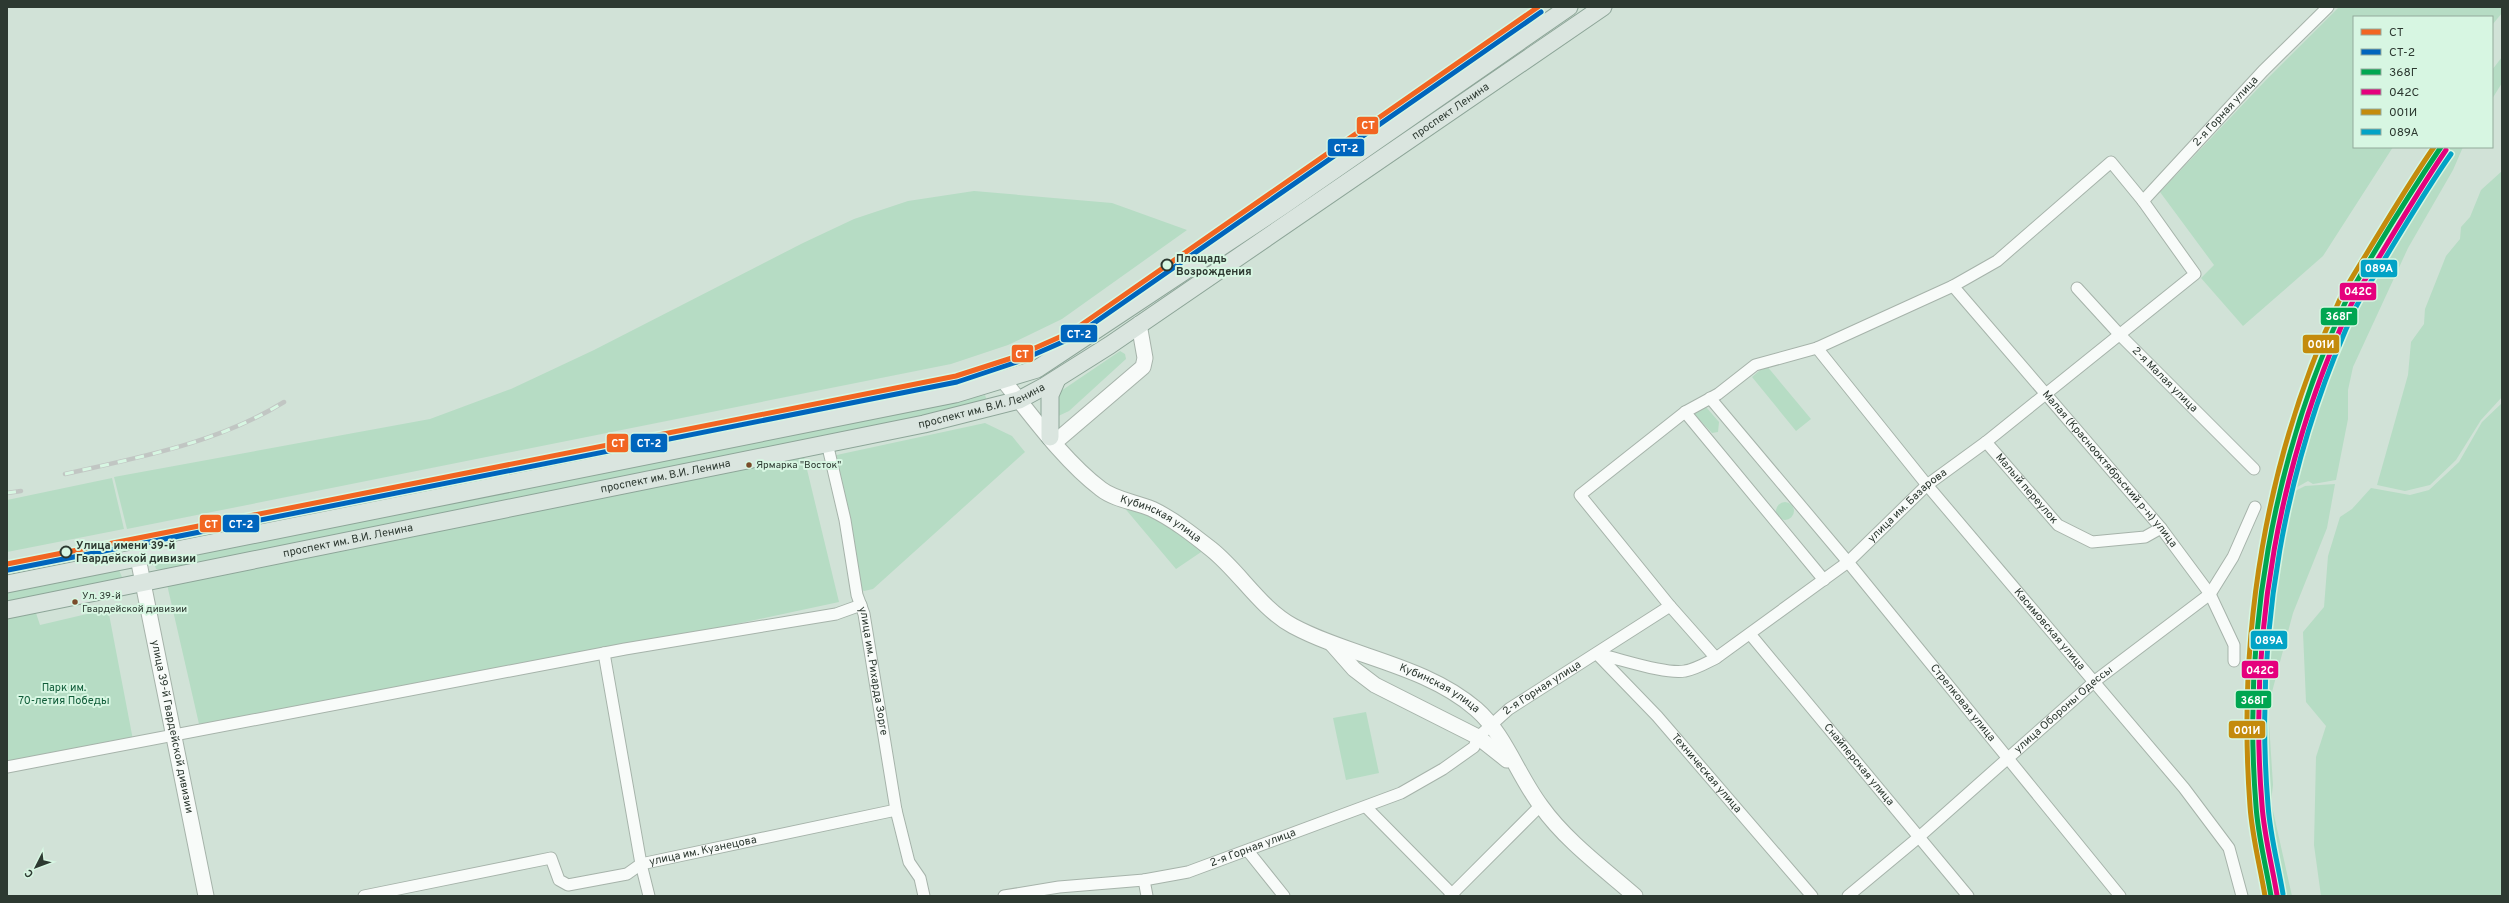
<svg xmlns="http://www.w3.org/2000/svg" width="2509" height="903" font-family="Overpass,sans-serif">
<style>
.green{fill:#b6dcc4}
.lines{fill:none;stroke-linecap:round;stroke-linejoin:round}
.street-casing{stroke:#a6b3aa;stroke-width:13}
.secondary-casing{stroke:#a6b3aa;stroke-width:17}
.primary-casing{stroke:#8da598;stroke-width:19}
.street{stroke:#f8fbf9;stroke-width:11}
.secondary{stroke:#f8fbf9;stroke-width:15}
.primary{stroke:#dae5df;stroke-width:17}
.rail-casing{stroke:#c1c6c3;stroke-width:4.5}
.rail{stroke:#d7f6e2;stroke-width:3;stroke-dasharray:9;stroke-linecap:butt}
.rail-1-casing{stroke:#d7f6e2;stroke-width:8}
.rail-2-casing{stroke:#d7f6e2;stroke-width:8}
.rail-3-casing{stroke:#d7f6e2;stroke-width:8}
.rail-4-casing{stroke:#d7f6e2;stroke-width:8}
.rail-5-casing{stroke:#d7f6e2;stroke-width:8}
.rail-6-casing{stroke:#d7f6e2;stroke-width:8}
.rail-1{stroke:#f26522;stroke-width:5}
.rail-2{stroke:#0065bd;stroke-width:5}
.rail-3{stroke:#00a651;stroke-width:5}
.rail-4{stroke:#e5007d;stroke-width:5}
.rail-5{stroke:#c48b0c;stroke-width:5}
.rail-6{stroke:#02a3c6;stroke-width:5}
.stop-dot{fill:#d7f6e2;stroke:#2d3931;stroke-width:2}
.bus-dot{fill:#7a4b2a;stroke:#d7f6e2;stroke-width:1.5}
.labels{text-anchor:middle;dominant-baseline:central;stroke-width:4;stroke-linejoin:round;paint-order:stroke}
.bus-label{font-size:10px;fill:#2d3931;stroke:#d7f6e2;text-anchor:start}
.street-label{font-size:11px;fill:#2d3931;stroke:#d7f6e2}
.stop-label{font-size:11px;font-weight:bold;fill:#2d3931;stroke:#d7f6e2;text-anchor:start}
.park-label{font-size:11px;fill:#105c39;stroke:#d7f6e2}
.line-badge{stroke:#d7f6e2;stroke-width:1.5}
.badge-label{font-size:11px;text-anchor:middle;font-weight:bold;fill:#fff}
</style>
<rect width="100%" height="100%" fill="#d1e2d7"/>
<path class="green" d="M2339 7H2502V13L2492 25V17H2354V147H2393L2323 256 2243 326 2201 278 2214 265 2160 192 2265 81Z
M2502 57V83L2492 99V70Z
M2436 147H2463L2453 170 2408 248 2353 367 2348 390V419L2336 480 2313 484 2308 481 2292 490 2281 489C2296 424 2317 359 2345 298 2370 245 2403 195 2436 147Z
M2502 171V397L2481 420 2456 460 2430 485 2405 491 2377 485 2408 375 2411 342 2424 324 2425 309 2446 256 2460 239 2461 227 2470 217 2481 190Z
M974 191 1112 203 1187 230 1062 319 1008 345 951 364 127 529 114 477 430 419 511 389 594 350 803 243 854 219 908 201Z
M1120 351 1125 354 1126 359 1069 411 1054 418 1058 393Z
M1766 365 1811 419 1796 431 1752 377Z
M985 395 987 401 982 404 162 570 156 569 155 566 160 562Z
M2502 403V896H2321L2314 845 2316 757 2326 726 2306 702 2303 632 2324 607 2328 556 2340 517 2352 509 2371 488 2410 495 2429 490 2459 462 2482 422Z
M1706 407 1719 422 1718 432 1712 433 1694 414Z
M985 423 1012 436 1025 452 873 589 864 591 855 585 832 456Z
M804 457 839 602 605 652 199 724 166 580Z
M112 478 124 529 7 552V500Z
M2335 484 2327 528 2293 613 2268 707 2273 785 2271 802 2292 896H2272C2257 816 2249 733 2255 651 2259 597 2269 544 2281 492L2289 494 2305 486Z
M1117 499 1149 510 1207 548 1176 569Z
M1776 511a9 9 0 1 1 18 0a9 9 0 1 1-18 0Z
M119 570 122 577 116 580 7 602V592Z
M34 607 40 625 108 609 133 740 7 765V612Z
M1366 712 1379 773 1346 780 1333 718Z"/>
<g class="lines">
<g class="street-casing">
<g id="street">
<path id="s1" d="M1953 286 2161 528 2210 594 2234 645V661"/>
<path id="s2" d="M2077 288 2120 335 2254 469"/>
<path id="s3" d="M1817 348 1927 485 2184 788 2229 848 2242 896"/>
<path id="s4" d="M1710 398 1848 562 2120 896"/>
<path d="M1685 412 1824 580"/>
<path id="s5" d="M1986 442 2058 525 2092 542 2145 537 2161 528"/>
<path id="s6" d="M827 443 845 520 857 595 864 614 896 810 909 862 920 878 924 896"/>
<path id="s7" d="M1750 634 1968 896"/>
<path d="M604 653 641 864 649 896"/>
<path id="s8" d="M1597 654C1618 658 1666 675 1685 671 1696 669 1706 663 1716 658L1848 562 1927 485 1986 442 2195 274 2143 201 2263 71 2328 7"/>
<path id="s9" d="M1597 654 1657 716 1812 896"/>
<path d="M1716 658 1670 606 1580 495 1685 412 1718 394 1755 365 1817 348 1953 286 1997 261 2111 162 2143 201"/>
<path d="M7 767 625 649 836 614 861 605"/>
<path d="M1366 807 1454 896"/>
<path d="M1248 851 1284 896"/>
<path d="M1144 880 1147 896"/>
<path id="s10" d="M364 896 551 858 559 880 568 885 627 874 641 864 896 810"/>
<path id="s11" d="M1004 896 1059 887 1144 880 1188 872 1401 793 1443 769 1474 747 1478 737 1509 709 1670 606"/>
<path d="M1450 896 1540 806"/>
<path id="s12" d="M1848 896 1919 837 2095 681 2210 594 2233 557 2255 507"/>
</g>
</g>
<g class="secondary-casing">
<g id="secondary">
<path id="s13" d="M1003 380C1032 416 1064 461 1101 489 1115 500 1136 502 1152 509 1173 519 1192 534 1211 549 1240 572 1260 608 1293 626 1351 657 1425 665 1476 709 1505 734 1518 776 1541 806 1566 841 1603 868 1635 896"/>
<path d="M1054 443 1143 367 1145 358 1139 324"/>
<path id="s14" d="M138 558 206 896"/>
<path d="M1332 644 1354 669 1375 685 1478 737 1507 760"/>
</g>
</g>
<g class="primary-casing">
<g id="primary">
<path d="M1050 437V395L1057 379"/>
<path d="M7 584 955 394 1037 369 1284 205 1569 7"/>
<path id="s15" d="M7 610 924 424 1019 400 1045 386 1110 345 1603 7"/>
</g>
</g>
<use href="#street" class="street"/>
<use href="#secondary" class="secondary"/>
<use href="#primary" class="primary"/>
<g class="rail-casing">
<path id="rail" d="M65 474C140 457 218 443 284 402
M7 493 21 491"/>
</g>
<use href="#rail" class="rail"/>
<g class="rail-1-casing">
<path id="rail-1" d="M7 564 956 376 1015 357 1071 332 1538 7"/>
</g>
<g class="rail-2-casing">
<path id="rail-2" d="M8 570 957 382 1017 362 1074 337 1541 12"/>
</g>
<g class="rail-3-casing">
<path id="rail-3" d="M2271 896C2266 866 2258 836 2256 806 2242 634 2273 459 2345 303 2354 285 2365 268 2375 251 2396 216 2418 181 2441 147"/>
</g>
<g class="rail-4-casing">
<path id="rail-4" d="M2277 895C2272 865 2264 835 2262 805 2248 635 2279 460 2351 305 2359 287 2371 271 2381 254 2402 219 2423 184 2446 150"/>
</g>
<g class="rail-5-casing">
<path id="rail-5" d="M2265 896C2260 866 2252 836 2250 806 2237 634 2266 456 2340 299 2349 281 2360 265 2370 248 2391 214 2411 180 2434 147"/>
</g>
<g class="rail-6-casing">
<path id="rail-6" d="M2283 894C2278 864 2270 835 2268 805 2254 635 2284 462 2356 307 2364 291 2375 276 2384 260 2406 224 2427 188 2451 154"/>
</g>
<use href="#rail-1" class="rail-1"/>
<use href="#rail-2" class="rail-2"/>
<use href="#rail-3" class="rail-3"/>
<use href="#rail-4" class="rail-4"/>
<use href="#rail-5" class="rail-5"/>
<use href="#rail-6" class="rail-6"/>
</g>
<g class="stop-dot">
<circle cx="1167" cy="265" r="5.5"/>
<circle cx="66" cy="552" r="5.5"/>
</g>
<g class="bus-dot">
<circle cx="749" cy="465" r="3.5"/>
<circle cx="75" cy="602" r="3.5"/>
</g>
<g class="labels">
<g class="bus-label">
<text x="756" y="465">Ярмарка "Восток"</text>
<text x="82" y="596">Ул. 39-й<tspan x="82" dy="13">Гвардейской дивизии</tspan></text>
</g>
<g class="street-label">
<text stroke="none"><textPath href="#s8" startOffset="950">2-я Горная улица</textPath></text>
<text stroke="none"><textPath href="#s15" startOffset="1553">проспект Ленина</textPath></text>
<text stroke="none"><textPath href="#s2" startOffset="127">2-я Малая улица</textPath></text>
<text stroke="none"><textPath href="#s15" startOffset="996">проспект им. В.И. Ленина</textPath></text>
<text stroke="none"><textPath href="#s1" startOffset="241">Малая (Краснооктябрьский р-н) улица</textPath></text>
<text stroke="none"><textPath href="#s15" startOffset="672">проспект им. В.И. Ленина</textPath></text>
<text stroke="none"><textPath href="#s5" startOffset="62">Малый переулок</textPath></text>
<text stroke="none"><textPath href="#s8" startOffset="369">улица им. Базарова</textPath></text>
<text stroke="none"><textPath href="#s13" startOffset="214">Кубинская улица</textPath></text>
<text stroke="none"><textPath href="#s15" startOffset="348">проспект им. В.И. Ленина</textPath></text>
<text stroke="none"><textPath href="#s3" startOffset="365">Касимовская улица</textPath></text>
<text stroke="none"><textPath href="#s6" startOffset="233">улица им. Рихарда Зорге</textPath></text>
<text stroke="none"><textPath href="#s11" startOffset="591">2-я Горная улица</textPath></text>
<text stroke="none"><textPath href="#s13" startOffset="546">Кубинская улица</textPath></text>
<text stroke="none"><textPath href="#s4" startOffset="396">Стрелковая улица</textPath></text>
<text stroke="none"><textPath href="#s12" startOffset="285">улица Обороны Одессы</textPath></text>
<text stroke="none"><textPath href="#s14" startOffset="172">улица 39-й Гвардейской дивизии</textPath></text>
<text stroke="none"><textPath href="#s7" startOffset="170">Снайперская улица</textPath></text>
<text stroke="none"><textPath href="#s9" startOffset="162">Техническая улица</textPath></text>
<text stroke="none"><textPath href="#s11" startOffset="255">2-я Горная улица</textPath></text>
<text stroke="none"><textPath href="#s10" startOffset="365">улица им. Кузнецова</textPath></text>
</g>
<g class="stop-label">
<text x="1176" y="259">Площадь<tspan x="1176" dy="13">Возрождения</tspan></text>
<text x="76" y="546">Улица имени 39-й<tspan x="76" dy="13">Гвардейской дивизии</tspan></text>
</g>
<g class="park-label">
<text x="64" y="688">Парк им.<tspan x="64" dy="13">70-летия Победы</tspan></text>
</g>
</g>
<g class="line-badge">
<rect x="1356" y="116" width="23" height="19" rx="4" fill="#f26522"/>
<rect x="1327" y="138" width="38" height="19" rx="4" fill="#0065bd"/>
<rect x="2360" y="259" width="38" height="19" rx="4" fill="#02a3c6"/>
<rect x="2339" y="282" width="38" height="19" rx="4" fill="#e5007d"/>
<rect x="2320" y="307" width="38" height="19" rx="4" fill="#00a651"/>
<rect x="1060" y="324" width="38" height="19" rx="4" fill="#0065bd"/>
<rect x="2302" y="334" width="38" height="20" rx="4" fill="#c48b0c"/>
<rect x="1011" y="344" width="23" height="19" rx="4" fill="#f26522"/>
<rect x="606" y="433" width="23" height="20" rx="4" fill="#f26522"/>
<rect x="630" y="433" width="38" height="20" rx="4" fill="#0065bd"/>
<rect x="199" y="514" width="23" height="19" rx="4" fill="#f26522"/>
<rect x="222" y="514" width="38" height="19" rx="4" fill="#0065bd"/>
<rect x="2250" y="630" width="38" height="20" rx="4" fill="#02a3c6"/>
<rect x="2241" y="660" width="38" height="19" rx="4" fill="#e5007d"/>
<rect x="2235" y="690" width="37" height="19" rx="4" fill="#00a651"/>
<rect x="2228" y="720" width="38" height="19" rx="4" fill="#c48b0c"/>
</g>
<g class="badge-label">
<text x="1368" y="129">СТ</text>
<text x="1346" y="152">СТ-2</text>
<text x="2379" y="272">089А</text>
<text x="2358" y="295">042С</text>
<text x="2339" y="320">368Г</text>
<text x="1079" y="338">СТ-2</text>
<text x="2321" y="348">001И</text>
<text x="1022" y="358">СТ</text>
<text x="618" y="447">СТ</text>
<text x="649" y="447">СТ-2</text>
<text x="211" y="528">СТ</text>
<text x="241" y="528">СТ-2</text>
<text x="2269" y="644">089А</text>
<text x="2260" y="674">042С</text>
<text x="2254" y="704">368Г</text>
<text x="2247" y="734">001И</text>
</g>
<rect width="2509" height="903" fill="none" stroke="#2d3931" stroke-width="16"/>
<rect x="2353" y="16" width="140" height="132" fill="#d7f6e2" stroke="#93aa9b"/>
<rect x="2361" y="29" width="20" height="6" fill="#f26522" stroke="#93aa9b"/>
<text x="2389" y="36" font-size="12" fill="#2d3931">СТ</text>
<rect x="2361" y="49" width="20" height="6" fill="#0065bd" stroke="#93aa9b"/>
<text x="2389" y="56" font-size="12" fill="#2d3931">СТ-2</text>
<rect x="2361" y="69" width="20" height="6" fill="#00a651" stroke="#93aa9b"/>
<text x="2389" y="76" font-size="12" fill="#2d3931">368Г</text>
<rect x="2361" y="89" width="20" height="6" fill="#e5007d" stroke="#93aa9b"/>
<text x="2389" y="96" font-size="12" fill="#2d3931">042С</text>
<rect x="2361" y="109" width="20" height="6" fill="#c48b0c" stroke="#93aa9b"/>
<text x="2389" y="116" font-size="12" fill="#2d3931">001И</text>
<rect x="2361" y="129" width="20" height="6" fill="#02a3c6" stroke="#93aa9b"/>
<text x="2389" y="136" font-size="12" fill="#2d3931">089А</text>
<g transform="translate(36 867) rotate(228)" stroke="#d7f6e2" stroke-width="3" paint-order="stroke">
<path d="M0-3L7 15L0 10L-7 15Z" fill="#2d3931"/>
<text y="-6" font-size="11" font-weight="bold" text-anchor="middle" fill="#2d3931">С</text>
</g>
</svg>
